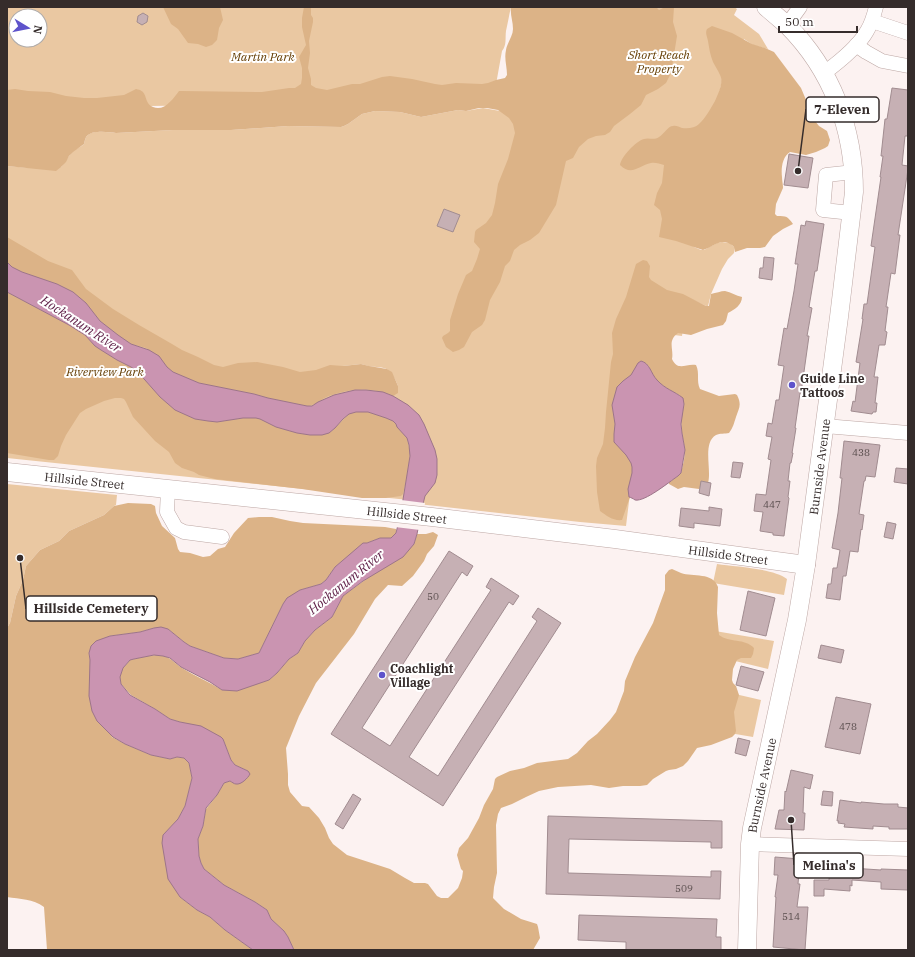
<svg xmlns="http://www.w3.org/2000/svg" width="915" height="957" font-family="'IBM Plex Serif',serif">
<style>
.green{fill:#eac8a2;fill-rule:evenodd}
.forest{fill:#dcb387}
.water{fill:#ca94b1;stroke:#9d7589}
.pier{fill:#fcf2f1}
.building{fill:#c6b0b4;stroke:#a18c90}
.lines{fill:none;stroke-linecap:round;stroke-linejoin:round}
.minor-casing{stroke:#bda7a4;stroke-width:15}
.major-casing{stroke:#bda7a4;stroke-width:19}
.minor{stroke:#fff;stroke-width:14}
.major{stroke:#fff;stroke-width:18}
.poi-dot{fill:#5e53cb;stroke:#fff;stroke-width:1.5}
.labels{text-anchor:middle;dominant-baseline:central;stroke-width:4;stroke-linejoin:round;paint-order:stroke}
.number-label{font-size:10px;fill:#594d4d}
.park-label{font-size:12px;font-style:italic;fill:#643d03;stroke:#fff}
.poi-label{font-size:12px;font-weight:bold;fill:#352c2b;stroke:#fff;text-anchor:start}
.street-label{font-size:12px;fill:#352c2b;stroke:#fff}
.water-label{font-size:13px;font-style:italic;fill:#5d1d45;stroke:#fff}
.leader{fill:none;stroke:#352c2b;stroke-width:1.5}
.callout-dot{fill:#352c2b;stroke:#fff;stroke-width:1.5}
.callout{fill:#fff;stroke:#352c2b;stroke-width:1.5}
.callout-label{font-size:13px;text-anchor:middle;font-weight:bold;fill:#352c2b}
</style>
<rect width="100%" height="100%" fill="#fcf2f1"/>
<path class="green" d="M7 7H511C509 15 508 23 506 31 505 38 507 45 502 51L493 101 7 108ZM16 16H40V40H16Z
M609 7H734L737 9 734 15 759 34 768 49 753 45 744 39 721 76 722 81 686 236 694 247 701 250H704L717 243 722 242 730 243 735 248 734 253 728 259 722 269 711 294 708 306H706L687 297 682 336 635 330 677 384 638 428 626 526 580 522 418 504V501L7 458V166L30 168 61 167C66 162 68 156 73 151 77 148 81 147 84 144 85 141 85 137 88 135 93 130 109 132 116 133L173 130H231L288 126 341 127 344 126 348 124 362 114 375 111 400 112 421 117 458 110 466 111 483 108 500 111ZM361 364C382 371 388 360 398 386L336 366H343Z
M7 484 117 495 116 505 114 506 104 515 69 531 59 541 40 550 26 566 23 580 16 596 10 623 7 628Z
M717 564C735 567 773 568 787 579L784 595 713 583Z
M703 629 774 641 768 669 698 652Z
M653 675 761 700 753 737 647 719Z"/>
<path class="forest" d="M163 7H220L223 20 219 28 217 40 212 45 206 47 198 44 188 43 178 29 171 24Z
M304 7H311V15L313 18V22L309 41 310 53 308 68 311 79V85L316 88 327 90 352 84H360L382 77 390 76 412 79 435 84 442 85 456 83 482 84 488 83 496 80 505 78 507 75C507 66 504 59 506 50 507 43 513 36 513 29 513 21 510 15 511 7H656L659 10 665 7H674L673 22 677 36 671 73 666 83 658 89 646 95 641 105 630 114 614 126 610 132 605 135 596 136 588 139 579 147 573 158 566 161 556 205 539 233 530 240 520 245 514 250 510 261 505 266 500 282 490 300 485 320 482 325 472 332 464 347 459 350 453 352 446 347 442 338 443 336 448 333 450 331V320L458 294 466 275 472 271 477 259 480 249 474 242 475 232 476 230 486 223 492 215 495 203 498 184 508 159 515 133 513 124 509 118 498 110 487 108H479L466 111 458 110 421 117 400 112 375 111 362 114 348 124 344 126 341 127 288 126 231 130H173L116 133C109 132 94 130 88 135 85 137 85 141 84 144L73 152 69 156 66 162 61 167 56 171 7 166V90L15 89 28 91 50 92 66 96 84 98H97L124 95 136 89C146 91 144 95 148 103 149 105 151 106 153 107 164 112 173 99 179 91H181L262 92 289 88H295L301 84 302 78V68L299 57 306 45 302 27V18Z
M712 26 732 33 752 44 765 48 774 52 801 88 815 121 819 126 827 131 830 140 828 146 825 148 816 152 806 155 790 152C782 157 781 169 782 177 782 181 783 184 783 188L776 204 775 214 777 216C787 216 787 216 793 224L783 229 773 236 765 247 760 248H747L735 252C735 248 734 246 730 244 720 238 712 248 703 250L676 241 659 237 662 219 660 210 654 205 657 193 662 183 664 165C660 164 655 162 651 163 639 165 632 177 620 165 621 157 636 141 644 139 650 137 653 141 659 137 664 134 668 126 673 126 676 125 679 127 682 128 688 129 695 128 699 124 705 119 711 108 715 101 718 94 724 82 720 75 718 70 715 66 713 62 710 55 709 47 708 41 707 36 705 33 707 29Z
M7 237 48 261 72 270 86 289 113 309 139 325 172 344 182 350 198 357 214 365 223 367 238 363 257 362 283 367 300 372 316 370 330 365 343 366 361 364 369 366 387 369 392 372 398 386V393L393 396C370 387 352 388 329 396 321 399 315 406 307 406L268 398 254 394 199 383 173 372 167 367 160 358 146 348 131 344 118 335 100 321 86 303 73 292 57 284 22 272 12 267 7 262Z
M643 260 647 261 650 266 649 277 651 280 667 290 683 294 706 306H709L711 294C716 293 721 291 725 291 731 292 736 296 742 297 742 305 734 310 728 313L726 321 723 325 707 329 691 335 678 333C667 341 674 349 672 359 678 372 686 363 696 365 700 373 696 381 700 389L719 396 735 394 737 395C742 405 739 408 736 417 734 423 733 428 729 433 725 434 720 433 716 435 702 443 712 470 708 483L699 489 684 487 678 489 669 484V482L678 476 681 473 684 460 685 450 682 433 681 420 684 404 679 395 669 390 656 380 652 375 649 366 643 361 638 363 633 374 623 381 612 405 615 424 614 434V442C622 451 635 460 632 474 630 481 628 488 629 496L630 497 622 520C613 521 607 516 600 511L597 492 596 466 597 458 603 444 605 428 606 412 611 362 613 354 612 333 616 319 626 297 636 264Z
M7 292 69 325 85 335 95 346 101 350 117 360 131 367 137 371 160 397 175 410 195 419 208 421 217 422 243 418H259L276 427 297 433 310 435H322L332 431 349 414 356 412H368L386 418 393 421 396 424 397 427 407 438 410 453 408 472 403 494 401 496 386 498H362L302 489 215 479 199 475 194 472 182 468 175 463 169 452 155 441 133 417 126 402 124 399 121 398H115L104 401 86 409 80 413 66 435 61 446 58 456 54 460H49L7 453Z
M128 503 151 504 155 506 156 513 162 526 175 538 178 549 180 552 190 553 203 557 210 556 218 549 225 547 234 533 248 518 259 517H272L290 521 303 523 385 527 396 529V533L391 538H380L367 543 335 567 326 580 321 584 300 590 283 604 259 653 238 659 224 658 190 646 184 642 168 629 154 628 140 632 110 636 89 653 90 660 112 737 125 744 151 755 170 759 177 757 184 758 189 763 192 778 185 806 178 819 163 836 180 897 197 910 210 917 225 930 253 950H47L44 907C33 899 20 899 7 897V628L10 623 16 596 23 580 26 566 40 550 59 541 69 531 104 515 114 506Z
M433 532 438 535 434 546 427 554 424 561 413 576 402 586 388 585 375 599 354 634 316 683 299 716 286 748 288 774V785L290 792 302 806 309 807 319 818 325 828 329 838 333 844 347 855 390 869 405 878 414 883H425L428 884 437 896 441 898H448L458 888 462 878 463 871 461 869 457 855 458 852 459 848 468 838 479 818 484 805 493 789 495 779 497 777 510 771 524 768 537 763 568 759 577 753 588 741 597 734 610 720 616 712 624 691 625 681 635 657 653 623 665 590V575L669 570 672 569C675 570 678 572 681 573 693 577 713 572 718 587L717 613 719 635C729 643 745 638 754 648L753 654 751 658H741L737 660 733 669 732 680 733 683 736 686 739 695 734 712 736 731 735 734 732 737 711 745 697 748 688 761 683 766 676 769 669 770 666 771 653 779 647 785 640 786H623L609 788 591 785 558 787 539 791 526 797 512 804 501 808 498 814 496 825 497 873 494 887 493 898 504 909 521 919 537 924 538 927 540 938 533 950H294L288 937 284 931 271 919 267 910 255 902 224 885 204 869 201 863 199 856 198 839 203 826 206 809 217 795 224 783 230 781 236 784 248 771 235 765 231 760 223 739 180 722 170 719 155 709 131 695 121 684 119 677 123 668 130 660 134 659C143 657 154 653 164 656 171 658 176 664 182 668 195 676 209 682 222 690L269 680 277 673 289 659 298 653 305 641 315 630 332 617 343 596 414 544 417 534H426Z"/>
<path class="water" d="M7 262 12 267 22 272 57 284 73 292 86 303 100 321 118 335 131 344 149 350 159 356 167 367 173 372 199 383 254 394 268 398 307 406H312L318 402 334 395 355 390H366L383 392 393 396 408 405 419 415 424 424 435 450 437 459V475L435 483 425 496 423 504 417 534 414 544 403 557 363 581 343 596 332 617 315 630 305 641 298 653 289 659 277 673 269 680 237 691 222 690 210 682 181 667 170 658 163 656 154 655 134 659 130 660 123 668 120 677 121 684 130 695 155 709 170 719 180 722 201 726 221 737 223 739 231 760 235 765 248 771 250 774C248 778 241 785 236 784 234 784 232 782 230 781L224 783 217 795 206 808 203 826 198 839 199 856 201 863 204 869 224 885 255 902 267 910 271 919 284 931 288 937 294 950H253L225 930 210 917 197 910 180 897 168 879 162 843 163 835 178 819 185 806 192 778 189 763 184 758 177 757 170 759 151 755 125 744 113 737 97 721 92 711 89 696 90 660 89 653 91 646 96 641 110 636 140 632 154 628 161 627 168 629 184 642 190 646 224 658 238 659 259 653 283 604 287 598 300 590 321 584 326 580 335 567 363 543H367L380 538H391L396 533 401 512 410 456 409 445 407 438 397 427 396 424 393 421 386 418 368 412H356L349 414 343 419 335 428 329 433 322 435H310L297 433 276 427 260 419 256 418H243L217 422 208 421 195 419 175 410 160 397 137 371 131 367 117 360 101 350 95 346 85 335 69 325 7 292Z
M641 361C650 363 651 374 657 380 665 389 674 391 683 398L684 404 681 424 682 433 685 450 681 473 678 476C669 482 645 502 635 500 634 499 630 497 629 497L628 489 632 473V467L631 463 626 455 614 442V434L615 424 612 405 617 387 623 381 631 375 638 363Z"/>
<path class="pier" d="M401 500 425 503 420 530 395 527 399 512Z"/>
<path class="building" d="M143 13 148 16 147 22 142 25 137 22 138 16Z
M892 88 908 90V136H905L902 165 908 166V169L898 235H900L895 274 891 273 886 307H888L885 331 887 332 885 345H879L874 377H878L875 403H877L876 412H873L872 414 851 411 853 401 855 402 860 363 856 362 863 319H862L864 304H867L875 247 871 246 881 177H880L883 156H881L885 119H887Z
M789 154 813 158 808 188 784 185Z
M444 209 460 215 453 232 437 226Z
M806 221 824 224 817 271H815L809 307 812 308 807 336H809L801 393H800L795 428H796L792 453H793L791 463H790L788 481H790L788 497 789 498 784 536 773 535V533L760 531 763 512 754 511 756 494 766 495 771 460 768 459 772 437 766 436 768 423 772 424 776 400H779L784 366 778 365 784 328 787 329 794 291 798 264H795L801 225 805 226Z
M764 257 774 258 772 280 759 278 760 268H763Z
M844 441 880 445 875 477 866 476 865 481H864L859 514 864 515 862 530 861 529 858 552 850 551 846 576H843L840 600 826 598 828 584H831L833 568H837L840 550 832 548 838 513 842 478H840Z
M733 462 743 463 740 478 731 477Z
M896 468 908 469V484L894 482Z
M701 481 711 483 709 496 699 493Z
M709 507 722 509 720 526 694 523V528L679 526 681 508 709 511Z
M887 522 896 524 893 539 884 537Z
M449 551 473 566 467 576 462 572 362 728 390 746 491 590 486 587 491 578 519 596 513 605 509 602 409 757 438 776 537 621 532 617 538 608 561 623 443 806 331 734Z
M748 591 775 598 766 636 740 630Z
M821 645 844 650 841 663 818 658Z
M741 666 764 672 758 691 736 685Z
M836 697 871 704 860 754 825 747Z
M738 738 750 741 746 756 735 753Z
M791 770 813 775 810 789 804 787 803 813H805L804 830 775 829 779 810H784L785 791 786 792Z
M823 791 833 792 832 806 821 805Z
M353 794 361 799 343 829 335 824Z
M840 800 861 803V802L884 804H898V807L908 808V829H889V827L873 826V829L844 827 845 824 838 823 839 821H837Z
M548 816 722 821V848H711V842L569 839 568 873 711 877V871H721L720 899 546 894Z
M775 857 800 859 798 884H800L797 907H808L805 950 773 947 776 897H775L778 875H774Z
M839 864 844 865V867H851V868L881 870V869L908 870V890L881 889V882L852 880V886L850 885V891L824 889V896H814V880H829L830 866H836Z
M579 915 717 919 716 937H721V950H626V942L578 940Z"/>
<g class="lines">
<g class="minor-casing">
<path id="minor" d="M872 21 908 33
M787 25 800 7
M856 45 866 52 882 61 908 66
M824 73C839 62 858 47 867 31 872 23 874 15 876 7
M852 213 823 210 826 175 854 172
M825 426 908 433
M168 489 167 512 176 528 184 532 222 537
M750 844 908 849"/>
</g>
<g class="major-casing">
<g id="major">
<path id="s1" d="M7 472 432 517 615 539 806 565"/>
<path id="s2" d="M747 950 750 844 752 828 797 620 806 565 839 317 854 192C854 129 832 70 787 25 780 19 773 13 766 7"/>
</g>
</g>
<use href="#minor" class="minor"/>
<use href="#major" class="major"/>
</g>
<g class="poi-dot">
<circle cx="792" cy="385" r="4"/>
<circle cx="382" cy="675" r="4"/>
</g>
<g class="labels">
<g class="number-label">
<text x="861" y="452">438</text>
<text x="772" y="504">447</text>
<text x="433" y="596">50</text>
<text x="848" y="726">478</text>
<text x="684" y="888">509</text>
<text x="791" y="916">514</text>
</g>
<g class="park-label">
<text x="659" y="54">Short Reach<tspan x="659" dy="14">Property</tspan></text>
<text x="263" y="56">Martin Park</text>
<text x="105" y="371">Riverview Park</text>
</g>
<g class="poi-label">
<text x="800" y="378">Guide Line<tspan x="800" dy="14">Tattoos</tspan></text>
<text x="390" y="668">Coachlight<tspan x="390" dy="14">Village</tspan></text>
</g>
<g class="street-label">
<text stroke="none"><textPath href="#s2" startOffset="490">Burnside Avenue</textPath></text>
<text stroke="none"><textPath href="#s1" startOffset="78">Hillside Street</textPath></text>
<text stroke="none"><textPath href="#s1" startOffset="402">Hillside Street</textPath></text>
<text stroke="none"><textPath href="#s1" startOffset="726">Hillside Street</textPath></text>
<text stroke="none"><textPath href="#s2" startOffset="166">Burnside Avenue</textPath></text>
</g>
<g class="water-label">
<text transform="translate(81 324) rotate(33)">Hockanum River</text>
<text transform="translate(346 582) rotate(-39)">Hockanum River</text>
</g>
</g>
<path class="leader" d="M798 171L806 109M20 558L26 609M791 820L794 865"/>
<g class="callout-dot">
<circle cx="798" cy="171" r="4"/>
<circle cx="20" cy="558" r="4"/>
<circle cx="791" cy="820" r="4"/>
</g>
<g class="callout">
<rect x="806" y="97" width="73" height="25" rx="4"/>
<rect x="26" y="596" width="131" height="25" rx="4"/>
<rect x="794" y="853" width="69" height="25" rx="4"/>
</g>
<g class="callout-label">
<text x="842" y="114">7-Eleven</text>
<text x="91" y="613">Hillside Cemetery</text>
<text x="829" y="870">Melina's</text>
</g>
<rect width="915" height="957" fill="none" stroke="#352c2b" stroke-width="16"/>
<g transform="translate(28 28) rotate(100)"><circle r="19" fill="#ffffff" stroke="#aeabaa"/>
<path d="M0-3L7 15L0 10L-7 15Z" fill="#5e53cb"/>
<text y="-6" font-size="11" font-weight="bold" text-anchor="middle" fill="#352c2b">N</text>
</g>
<path d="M779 26v6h78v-6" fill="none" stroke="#352c2b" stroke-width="2"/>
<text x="785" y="26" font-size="12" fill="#352c2b" stroke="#ffffff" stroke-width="3" paint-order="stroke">50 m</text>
</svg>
